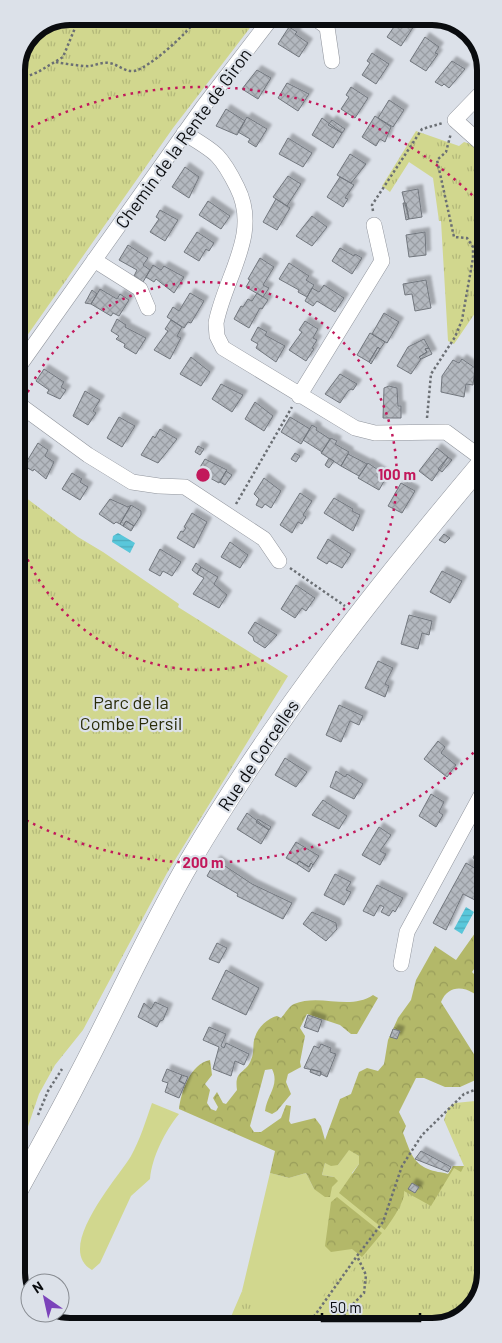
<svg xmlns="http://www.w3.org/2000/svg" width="502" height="1343" font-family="Barlow,sans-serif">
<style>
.grass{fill:#d1d78e}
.forest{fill:url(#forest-crowns)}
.park{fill:url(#park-tufts)}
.water{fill:url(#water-rules)}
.building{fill:url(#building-cross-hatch);stroke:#72777e;filter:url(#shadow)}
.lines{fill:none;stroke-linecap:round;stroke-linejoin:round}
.minor-casing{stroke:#90949c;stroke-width:16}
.secondary-casing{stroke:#90949c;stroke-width:22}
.path{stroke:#6b6f74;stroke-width:2.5;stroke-dasharray:2.5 2.5;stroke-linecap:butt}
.minor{stroke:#fff;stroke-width:15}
.secondary{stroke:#fff;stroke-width:21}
.ring{fill:none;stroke:#c2185b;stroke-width:2.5;stroke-dasharray:2.5 5}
.labels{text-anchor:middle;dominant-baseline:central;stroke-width:4.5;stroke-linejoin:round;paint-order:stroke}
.street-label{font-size:18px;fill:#0a0c0f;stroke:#dce1e9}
.park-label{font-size:18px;fill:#2a2c08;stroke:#dce1e9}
.rim{fill:none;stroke:#0a0c0f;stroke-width:6}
.centre{fill:#c2185b;stroke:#dce1e9;stroke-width:2.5}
.ring-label{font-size:15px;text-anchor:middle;font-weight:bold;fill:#c2185b;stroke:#dce1e9;stroke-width:4.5;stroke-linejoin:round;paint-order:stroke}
</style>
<defs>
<pattern id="forest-crowns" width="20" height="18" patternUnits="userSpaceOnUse" patternTransform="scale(1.25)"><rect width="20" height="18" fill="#b3b869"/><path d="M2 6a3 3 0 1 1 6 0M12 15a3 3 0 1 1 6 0" fill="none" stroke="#999d5a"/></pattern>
<pattern id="park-tufts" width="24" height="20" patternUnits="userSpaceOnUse" patternTransform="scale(1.25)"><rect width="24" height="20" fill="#d1d78e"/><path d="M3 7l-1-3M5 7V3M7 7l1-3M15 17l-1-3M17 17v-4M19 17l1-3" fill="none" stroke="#b2b779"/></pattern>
<pattern id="water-rules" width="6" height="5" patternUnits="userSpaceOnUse" patternTransform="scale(1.25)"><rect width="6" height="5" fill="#59c7db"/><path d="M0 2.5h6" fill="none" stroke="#4caabb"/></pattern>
<pattern id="building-cross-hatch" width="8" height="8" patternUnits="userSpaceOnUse" patternTransform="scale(1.25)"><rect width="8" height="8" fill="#b3b8bf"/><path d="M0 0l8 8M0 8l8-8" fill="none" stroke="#999da3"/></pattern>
<filter id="shadow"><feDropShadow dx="4.5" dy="-4.5" stdDeviation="1" flood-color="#0004"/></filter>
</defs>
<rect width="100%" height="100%" fill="#dce1e9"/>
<path class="grass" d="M152 1103 179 1114C165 1131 152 1157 150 1179L131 1196 100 1263 92 1270C54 1249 117 1179 131 1156 140 1140 146 1120 152 1103Z
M349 1149 359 1156V1164L352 1173 387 1231 347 1325 232 1326 245 1295 242 1291 270 1173 289 1178 306 1173 314 1189 332 1187 334 1177 322 1175 325 1163 338 1165Z"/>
<path class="forest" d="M485 919V953L472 972 485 985V1003C473 988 450 980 441 1002L484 1070 480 1078 460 1087H445L424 1078H416L399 1112 406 1126 403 1133C409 1148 412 1163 428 1169 434 1172 442 1172 448 1174L453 1166H464V1194L386 1231 339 1193 359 1164V1156L349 1150 338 1165 331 1166 325 1163 322 1175 334 1177 338 1181 332 1187 330 1197H325L314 1189 306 1173 289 1178 270 1173 275 1151 179 1109C181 1092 190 1064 210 1060L212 1075 205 1084 210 1090 207 1103 211 1109 216 1111 218 1107 213 1098 217 1092 223 1103 226 1104 237 1090C234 1069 246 1074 251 1060 255 1052 252 1044 255 1037 258 1027 268 1018 277 1016L281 1018C285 1014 289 1006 294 1004 320 993 349 1011 373 995L378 998 357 1034H351L340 1025 307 1014 300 1028 305 1036 300 1062 301 1067 288 1074 286 1082 291 1094 277 1111 272 1114 265 1111C267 1095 280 1085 272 1069L265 1070 250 1126 254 1132H261L281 1118 286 1105 291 1106 289 1121 291 1124 315 1118 321 1126 325 1140 340 1099 351 1094 359 1072 367 1068 378 1071 384 1064 388 1040 398 1018 411 1000 416 980 435 946 456 960Z
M337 1197 382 1233 362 1257 352 1249 331 1252 325 1246 331 1202Z"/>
<path class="park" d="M70 16H259L173 128 17 350 16 67 32 32Z
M416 131 459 146 464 142 474 145 484 155V300L454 344 448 341 441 221H439L433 178 409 162 390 192 382 186Z
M17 491 78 537 103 552 179 604 178 607 288 676 167 873 83 1030 55 1065 39 1094 18 1156Z
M485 1100 486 1273 474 1306 446 1325H304L337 1275 344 1280C357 1264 407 1209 404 1191L431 1206 454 1168 461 1172 464 1166 444 1120 448 1108 455 1103Z
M242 1291 289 1326H227Z"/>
<path class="water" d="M118 533 135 543 130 553 112 542 113 536Z
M466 907 474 912 462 934 454 929Z"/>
<path class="building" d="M396 16 414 26 401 46 387 37 396 24 393 22Z
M289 27 297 32 295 34 308 43 299 57 278 44Z
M425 37 439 47 435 53 438 54 426 71 410 61Z
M372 53 389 64 376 84 362 75 370 63 367 61Z
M452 61 465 69 449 88 444 84 442 86 435 82Z
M257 70 271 78 258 99 242 89Z
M287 83 309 94 298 111 278 98Z
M351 87 368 98 355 118 341 109 349 97 346 95Z
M389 100 404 110 393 127 378 118Z
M226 109 245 121 237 135 216 126Z
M375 116 391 127 385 142 380 139 376 146 362 137Z
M247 117 267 129 256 147 248 142 250 139 238 132Z
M322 118 342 133 333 148 312 135Z
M332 120 345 129 342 133 328 125Z
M288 138 312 153 303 167 279 154Z
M350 154 366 164 351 183 337 175Z
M185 167 199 177 189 198 172 187Z
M288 176 301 184 287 206 273 197Z
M340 177 354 185 345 198 348 199 343 207 327 197Z
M418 189 422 217 409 219 402 192Z
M276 199 290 208 277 230 263 222Z
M208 201 230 216 221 229 199 215Z
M403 203H406L409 219 406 220Z
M160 210 178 220 165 241 150 232 159 219 156 217Z
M312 216 327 227 312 246 296 236Z
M197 232 214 243 209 251 206 249 199 261 184 252Z
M425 232 426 255 409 257 406 235Z
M128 245 148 258 143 265 150 270 143 282 134 276 137 270 119 260Z
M340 248 354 256 355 254 362 258 352 274 332 261Z
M260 258 274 267 263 285 269 288 263 297 246 287 250 280 248 279Z
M289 263 309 276 306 280 314 285 307 297 298 292 299 290 279 279Z
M153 265 161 270 164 266 184 277 174 293 156 279 154 282 146 277Z
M426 280 431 308 415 311 412 294 405 295 403 284Z
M324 285 344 298 335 312 317 301 313 306 305 301 312 288 319 292Z
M100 289 117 299 120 294 129 300 119 316 113 313 111 316 91 304Z
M92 290 97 294 91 304 85 303Z
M190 293 204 301 191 323 188 322 184 328 167 317 173 307 179 311Z
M257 293 268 300 262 309 260 308 249 328 234 319 241 306 243 307 248 299 252 301Z
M384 313 399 322 387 343 372 334Z
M117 319 126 325 125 327 146 338 136 354 124 347 125 344 116 339 119 336 111 331Z
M171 320 182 327 177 336 181 338 170 359 154 350 168 331 165 329Z
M305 321 318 329 313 338 317 340 312 348 314 349 306 361 289 350 302 332 299 330Z
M258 327 267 332 265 335 285 346 276 362 256 348 258 344 251 340Z
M370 333 385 342 380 349 378 347 369 362 357 355Z
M424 339 429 348 425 349 427 352 419 357 421 359 411 374 397 366 408 347Z
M378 347 380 349 371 364 369 362Z
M429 348 432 354 421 359 419 357 427 352 425 349Z
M191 357 210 372 201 386 180 374Z
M462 359 475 368 473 385 466 384 464 397 441 392 442 376 453 360 459 363Z
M44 369 64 382 61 387 66 390 60 399 47 393 49 390 36 381Z
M340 374 357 384 353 390 351 389 348 391 340 403 325 394Z
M221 384 243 395 232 412 212 399Z
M389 386 397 388 398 406H401V418H383L384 388Z
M85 391 100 400 93 411 96 413 88 425 73 416Z
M484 395V409L478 403Z
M255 402 273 416 264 431 245 419Z
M119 417 135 426 122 447 107 438Z
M290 417 310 429 301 444 281 432Z
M312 425 317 428 316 430 330 439 322 452 303 440Z
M160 429 177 439 158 463 141 455 153 436 155 438Z
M331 438 337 441 335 444 349 452 341 466 321 453Z
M38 443 48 450 45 456 54 462 46 479 34 469 33 471 24 466Z
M198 446 204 449 200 455 195 452Z
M437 448 448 457 432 481 419 471Z
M295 453 300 456 296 462 291 459Z
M348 454 367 464 359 476 341 466Z
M448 457 452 460 442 472 438 469Z
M329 458 334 461 329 468 325 465Z
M205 459 227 470 219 483 210 478 208 481 196 474Z
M368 463 387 476 379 490 358 478Z
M226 471 232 475 225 485 220 482Z
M72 473 82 479 80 482 88 487 80 500 62 489Z
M264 478 281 491 271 508 265 504 262 508 256 505 259 499 254 494Z
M401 483 415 491 402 513 388 506Z
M300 493 312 501 303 515 306 517 302 524 298 522 292 533 280 525Z
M334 498 353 509 352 511 360 515 353 531 324 513Z
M110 499 128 507 131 505 120 524 116 522 114 524 99 514Z
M131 505 141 511V515L134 526 126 521 123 526 120 524Z
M192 513 207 522 194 548 177 538 181 531 183 532 186 528 184 527Z
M126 521 134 526 131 531 123 526Z
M444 534 450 538 445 543 439 540Z
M328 539 351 554 342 568 329 561 327 564 317 558Z
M230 542 248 555 240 568 221 557Z
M160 549 181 562 172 576 163 571 160 576 149 570Z
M196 563 201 567 197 574 192 570Z
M201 567 218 577 214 584 227 595 219 608 193 594 204 578 197 574Z
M442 571 462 581 450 603 430 592Z
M296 585 315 598 306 611 302 608 295 618 281 609Z
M409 615 432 621 429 635 422 633 418 649 401 644Z
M255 622 277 635 265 648 254 641 253 637 248 633Z
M378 661 393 668 385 684 389 686 385 697 365 688Z
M484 686H485V714L477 711Z
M339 705 363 716 359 725 350 721 341 742 326 735Z
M438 741 445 747 441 753 456 765 447 777 424 759Z
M285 758 307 772 296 787 275 775Z
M336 771 345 777 347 774 363 784 354 799 330 787Z
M431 794 444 802 439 812 443 815 436 827 419 816Z
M323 800 347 816 339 829 312 815Z
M247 813 269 830 261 844 237 829Z
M258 819 271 827 269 830 256 822Z
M379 827 391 835 380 851 386 854 380 865 362 855Z
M484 833 485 834V864L473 858Z
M296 842 319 856 313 865 311 863 309 867 299 861 297 864 286 858Z
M216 860 252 884 292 903 283 919 237 896 238 894 207 876Z
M299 861 309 867 311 863 313 865 309 872 297 864Z
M466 863 485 874 482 881 485 882V905L463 894 446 930 433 923Z
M335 874 351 882 346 890 351 892 344 905 324 895Z
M377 885 403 898 395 912 393 910 389 916 381 912 384 907 380 905 374 916 363 911Z
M312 912 336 923 337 929 326 941 303 924Z
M217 943 227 948 219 963 209 959Z
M226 970 259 988 246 1015 212 999Z
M155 1002 168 1008 163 1020 160 1021 157 1027 138 1017 144 1003 151 1009Z
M308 1015 322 1020 318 1032 304 1027Z
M209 1027 226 1034 221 1046 224 1048 226 1043 249 1054 244 1065 235 1061 231 1076 213 1069 219 1047 203 1040Z
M393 1029 400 1031 397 1039 390 1037Z
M321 1044 331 1048 330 1052 336 1054 327 1077 321 1074V1072L304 1068 314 1046 319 1048Z
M167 1069 182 1075 179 1081 185 1084 179 1098 165 1092 168 1083 162 1081Z
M311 1069 321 1072 320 1076 310 1072Z
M182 1075 188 1077 185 1084 179 1081Z
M421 1151 451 1167 448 1172 415 1159Z
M412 1183 419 1187 415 1193 408 1189Z"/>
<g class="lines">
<g class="minor-casing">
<path id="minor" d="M312 16 327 27 332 61
M484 90 455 120 484 146
M184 133C215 152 220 153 237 187 261 234 225 276 216 323L217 336 223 348 355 428 375 433 446 432 484 460
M94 260 140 289 148 308
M17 369 203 107 273 16
M299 396 382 261 374 225
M17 403 88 455 132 482 159 486 185 487 264 539 279 561
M401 964 407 932 485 788"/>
</g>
<g class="secondary-casing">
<path id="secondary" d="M18 1189C38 1152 59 1116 78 1078 116 1006 149 931 190 861 274 718 377 588 484 461"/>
</g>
<path class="path" d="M56 62C59 63 87 67 90 66 96 65 102 62 109 63 118 64 124 72 134 71 148 69 192 30 198 16
M16 81 38 72 63 57 75 28V16
M373 211 372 205 422 129 443 123
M427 418 431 374 455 337 462 320 473 258V247L467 238 454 237 437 160 446 152 451 133
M236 504 292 407
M290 568 345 606
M38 1115 48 1091 62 1069
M308 1325 357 1256
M340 1325 346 1311 364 1293 366 1275 357 1256 383 1222 402 1166 422 1135 464 1094 485 1086"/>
<use href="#minor" class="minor"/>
<use href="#secondary" class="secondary"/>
</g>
<g class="ring">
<path d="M17 420A194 194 0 1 1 17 532"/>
<path d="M484 742A388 388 0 0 1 18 816M18 134A388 388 0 0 1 482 205"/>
</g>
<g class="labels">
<g class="street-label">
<text transform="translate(183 138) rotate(-54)">Chemin de la Rente de Giron</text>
<text transform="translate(258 755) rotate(-56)">Rue de Corcelles</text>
</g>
<g class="park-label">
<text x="131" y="702">Parc de la<tspan x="131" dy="21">Combe Persil</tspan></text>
</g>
</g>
<path d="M0 0H502V1343H0ZM70 25H432A45 45 0 0 1 477 70V1273A45 45 0 0 1 432 1318H70A45 45 0 0 1 25 1273V70A45 45 0 0 1 70 25Z" fill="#dce1e9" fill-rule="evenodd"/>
<path class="rim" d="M70 25H432A45 45 0 0 1 477 70V1273A45 45 0 0 1 432 1318H70A45 45 0 0 1 25 1273V70A45 45 0 0 1 70 25Z"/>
<circle cx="203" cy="475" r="8" class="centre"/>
<g class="ring-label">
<text x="397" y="480">100 m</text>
<text x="203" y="868">200 m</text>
</g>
<g transform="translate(45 1298) rotate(326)"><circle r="24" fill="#dce1e9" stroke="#888c92"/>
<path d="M0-4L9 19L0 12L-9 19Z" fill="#7b43ba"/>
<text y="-8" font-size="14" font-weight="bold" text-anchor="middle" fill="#0a0c0f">N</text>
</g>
<path d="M322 1313v8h98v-8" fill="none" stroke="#0a0c0f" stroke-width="2.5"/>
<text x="330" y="1313" font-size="15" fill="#0a0c0f" stroke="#dce1e9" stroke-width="4" paint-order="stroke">50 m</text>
</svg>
